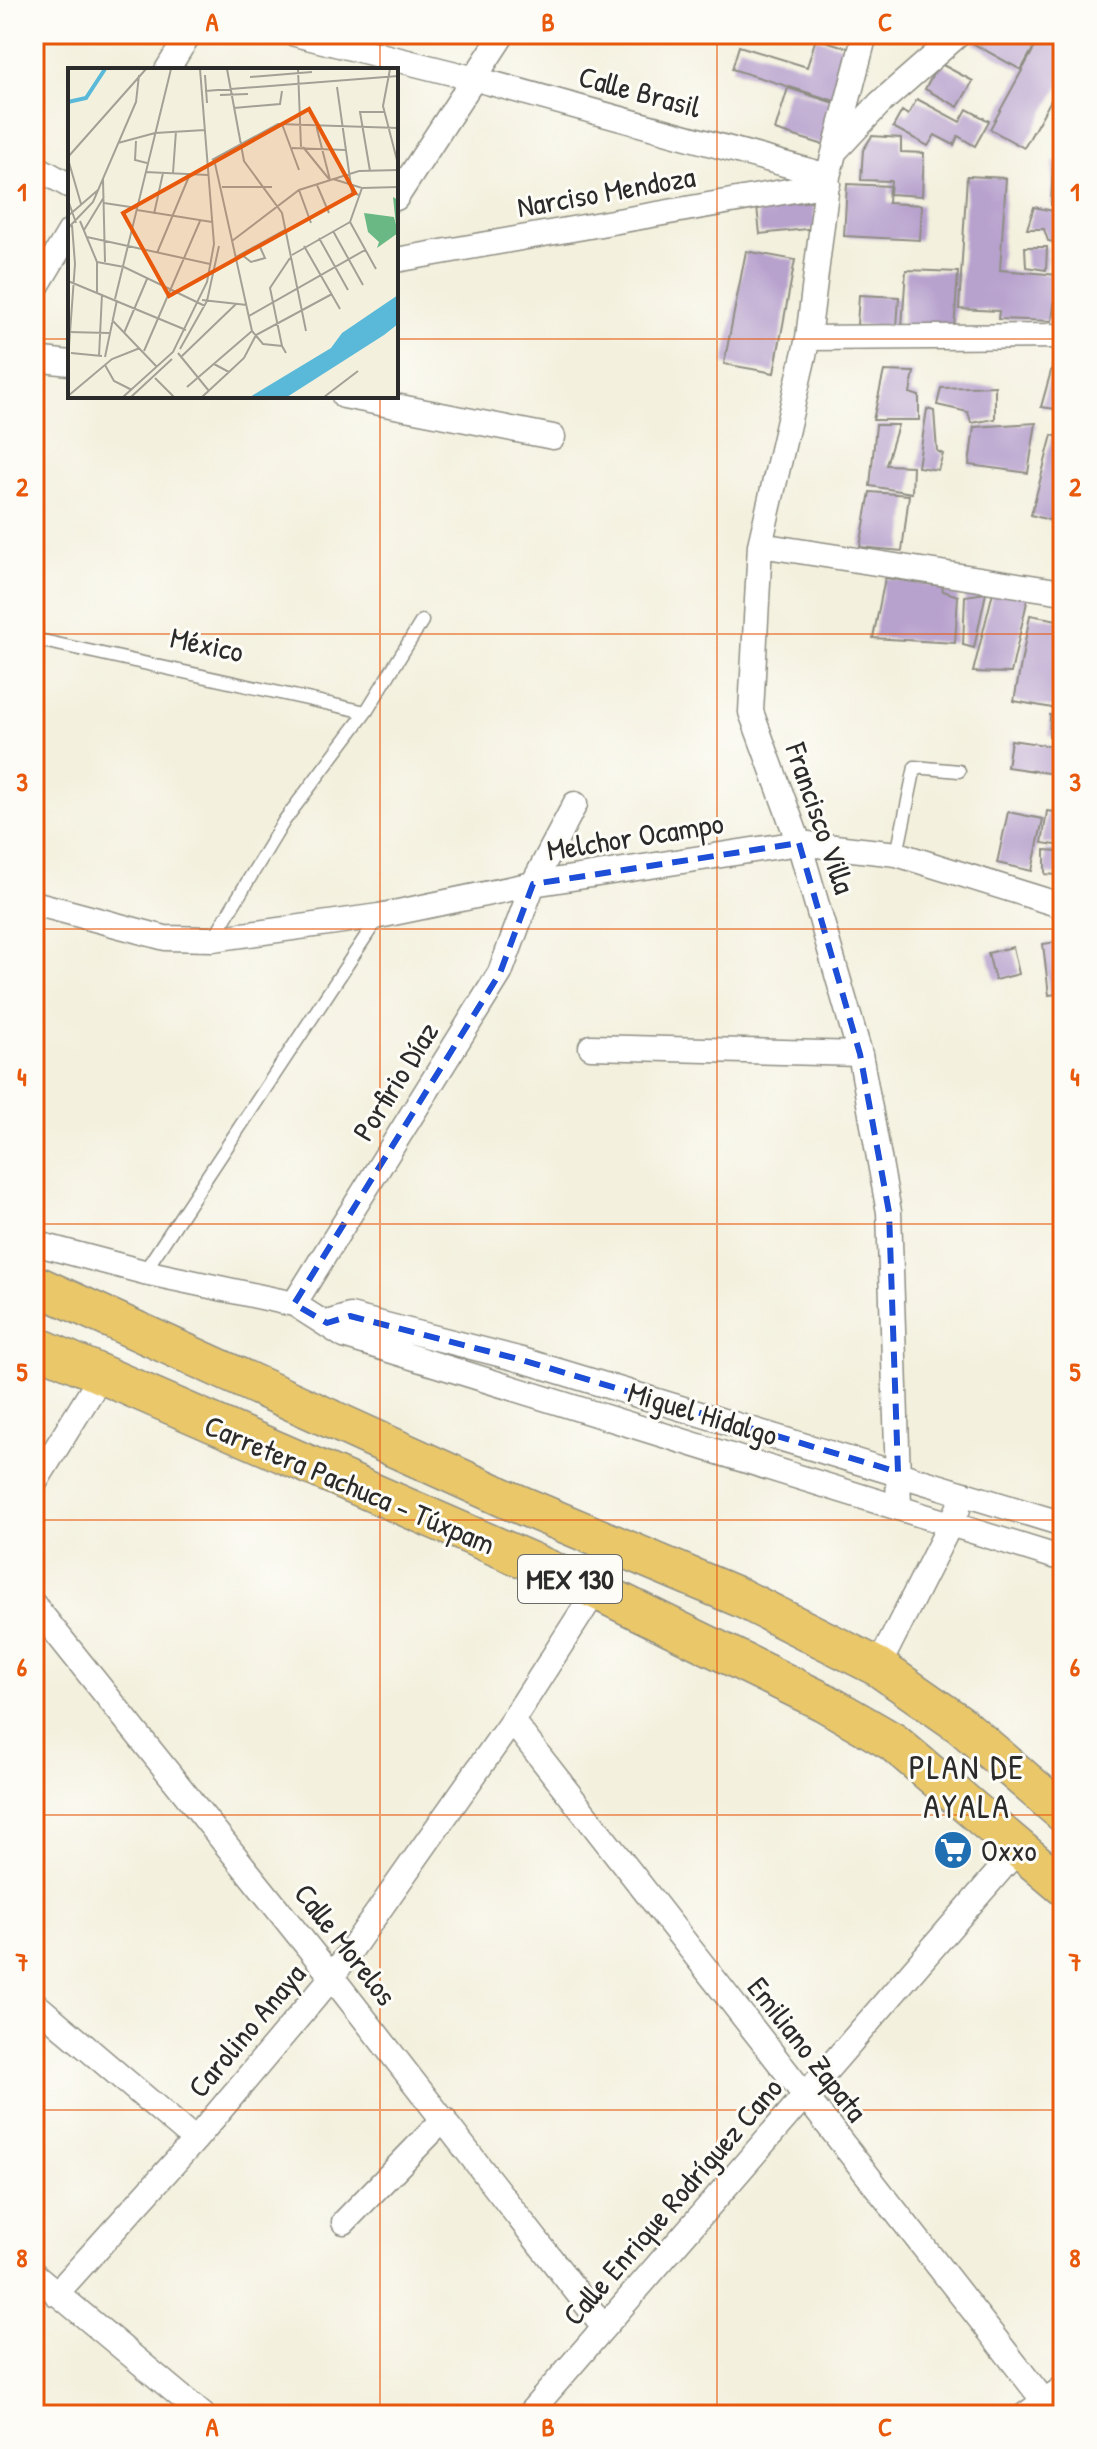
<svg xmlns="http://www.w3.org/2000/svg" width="1097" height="2449" font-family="'Patrick Hand',sans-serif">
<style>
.building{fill:#b7a1cd}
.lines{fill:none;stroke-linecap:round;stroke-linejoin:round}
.lane-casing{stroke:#8f8e84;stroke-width:15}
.street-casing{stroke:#8f8e84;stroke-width:27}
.primary-casing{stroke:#8f8e84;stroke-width:41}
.lane{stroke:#fff;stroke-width:12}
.street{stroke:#fff;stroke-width:24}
.primary{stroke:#eac769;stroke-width:38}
.marked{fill:none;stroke:#1d4ed8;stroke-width:6;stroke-dasharray:16 10;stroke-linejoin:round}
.grid{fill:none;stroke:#e8590c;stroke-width:2;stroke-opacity:0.55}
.labels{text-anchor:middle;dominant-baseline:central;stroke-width:6;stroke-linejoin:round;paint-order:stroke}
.shield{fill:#fdfcf7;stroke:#6a6a68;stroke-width:2}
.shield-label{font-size:28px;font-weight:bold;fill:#2b2b2b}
.street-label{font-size:30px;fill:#2b2b2b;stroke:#fdfcf7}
.poi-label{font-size:30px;fill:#2b2b2b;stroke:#fdfcf7;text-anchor:start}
.quarter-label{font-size:34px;letter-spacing:2px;fill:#2b2b2b;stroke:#fdfcf7}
.inset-river{fill:none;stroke:#5ab9d8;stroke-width:4}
.inset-road{fill:none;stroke:#a3a196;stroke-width:2}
.view{fill:#e8590c;fill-opacity:0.15;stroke:#e8590c;stroke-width:4}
.inset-edge{fill:none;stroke:#2b2b2b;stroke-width:4}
.neatline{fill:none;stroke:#e8590c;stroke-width:3}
.grid-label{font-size:26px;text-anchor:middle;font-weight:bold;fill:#e8590c}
</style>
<rect width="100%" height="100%" fill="#fdfcf7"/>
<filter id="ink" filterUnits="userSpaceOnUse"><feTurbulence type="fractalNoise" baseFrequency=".0125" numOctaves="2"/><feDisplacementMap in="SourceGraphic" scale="16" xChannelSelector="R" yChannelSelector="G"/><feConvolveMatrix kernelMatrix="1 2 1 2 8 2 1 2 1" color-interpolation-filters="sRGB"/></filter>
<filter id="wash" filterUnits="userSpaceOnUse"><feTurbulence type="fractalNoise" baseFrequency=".006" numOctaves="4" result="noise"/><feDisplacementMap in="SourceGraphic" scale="32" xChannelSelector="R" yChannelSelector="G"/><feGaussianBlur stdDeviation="1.8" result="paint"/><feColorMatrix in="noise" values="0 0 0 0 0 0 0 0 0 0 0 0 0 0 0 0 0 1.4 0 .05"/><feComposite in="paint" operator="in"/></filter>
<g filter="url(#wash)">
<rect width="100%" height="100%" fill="#f3f0dd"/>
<g id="blocks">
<path class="building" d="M979 34H1041L1021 70 974 44Z
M1042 34 1063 41V79L1024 148 990 129Z
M816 38 854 50 838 102 732 69 739 46 807 67Z
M939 63 973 81 958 107 925 89Z
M788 88 837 104 824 145 775 130Z
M917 99 960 122 967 109 989 121 975 146 958 136 954 145 935 135 928 146 893 127 902 111 908 115Z
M872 136 901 138V152L924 153 922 196 890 194 891 181 861 180 863 150Z
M1063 160V205H1051L1053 161Z
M967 176 1006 178 1000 270 1058 275 1052 321 998 319 999 311 959 309Z
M847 184 889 186 888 203 922 205 920 240 844 236Z
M813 201 816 228 760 234 757 207Z
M1034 207 1063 213V244L1048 241 1044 229H1027Z
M1025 247H1047L1046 270 1026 267Z
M746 251 795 260 774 373 724 364Z
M906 270 958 272 954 330 902 327Z
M859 295 899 297 897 328 857 325Z
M1053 364 1063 365V410L1041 407Z
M884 371 914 372 910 393 919 396V420H873Z
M995 386V419L971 423 968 412 937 405 941 388Z
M927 409 934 411 937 451 943 454 938 470 918 467Z
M1036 423 1028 473 969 465 974 427Z
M876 425H898L886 465 913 466 912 493 870 486Z
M1052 435 1063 438V524L1031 515Z
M870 492 909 495 902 551 860 547Z
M885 578 942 586 943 591 958 596 955 643 873 638Z
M994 588 1029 593 1011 673 973 672Z
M986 593 974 648 963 645 965 596Z
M1030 615 1063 621V710L1014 701Z
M1050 715H1063V737L1049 736Z
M1011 740 1059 747 1055 774 1007 767Z
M1047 811 1063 813V846L1042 843Z
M1008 812 1043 819 1032 871 997 863Z
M1045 850 1058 851 1057 875 1045 874Z
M1063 941V993L1049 995 1043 944Z
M1013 947 1019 974 995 980 988 953Z"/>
</g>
</g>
<g filter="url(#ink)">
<use href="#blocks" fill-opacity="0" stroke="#8f8e84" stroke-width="2"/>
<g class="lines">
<g class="lane-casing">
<path id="lane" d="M34 639 366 712
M897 854 915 767 959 771
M213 939 284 821 366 712 422 621
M144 1272 378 918"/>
</g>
<g class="street-casing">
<path id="street" d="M295 34 476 79 828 176
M865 34 828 176 808 338 760 545 751 712 799 843 860 1054 889 1212 899 1506
M167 70 189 34
M837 149 880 103 959 34
M34 166 70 186
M396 198 503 34
M396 260 828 184
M34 291 70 231
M808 338 1063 336
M34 359 70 363
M344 396 553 437
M760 545 1063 592
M34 903 165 938 213 939 379 916 533 884 799 843 897 854 1063 906
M591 1047 860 1054
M34 1243 144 1272 294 1304 344 1336 1063 1559
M294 1304 500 973 533 884 575 804
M327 1323 350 1316 522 1360 1063 1524
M34 1484 101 1376
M34 1605 332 1977 604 2327
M878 1667 958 1509
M512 1721 1055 2415
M34 2003 195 2140
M344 2222 444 2119
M34 2274 203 2415
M56 2294 195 2140 332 1977 512 1721 596 1590
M528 2415 1020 1847
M1025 2415 1063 2388"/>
</g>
<g class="primary-casing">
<path id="primary" d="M34 1284 509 1500 741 1598 878 1667 961 1725 1063 1813
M34 1345 596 1590 824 1702 893 1742 1063 1886"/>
</g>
<use href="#lane" class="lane"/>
<use href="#street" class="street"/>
<use href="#primary" class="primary"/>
</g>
</g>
<path class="marked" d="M799 843 860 1054 889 1212 898 1472 522 1360 350 1316 327 1323 294 1304 500 973 533 884Z"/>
<path class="grid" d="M380 34V70M717 34V2415M34 339H70M396 339H1063M380 396V2415M34 634H1063M34 929H1063M34 1224H1063M34 1520H1063M34 1815H1063M34 2110H1063"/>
<defs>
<g id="supermarket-disc" transform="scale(2)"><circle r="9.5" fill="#1f6fb2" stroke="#fdfcf7"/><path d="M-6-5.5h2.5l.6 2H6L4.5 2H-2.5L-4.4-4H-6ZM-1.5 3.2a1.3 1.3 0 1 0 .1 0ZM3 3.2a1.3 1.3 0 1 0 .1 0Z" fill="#fff"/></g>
</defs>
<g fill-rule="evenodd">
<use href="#supermarket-disc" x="953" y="1850"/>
</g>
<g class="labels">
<rect class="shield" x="518" y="1555" width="104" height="48" rx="6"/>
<g class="shield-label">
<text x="570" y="1579">MEX 130</text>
</g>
<g class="street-label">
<text transform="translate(640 91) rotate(15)">Calle Brasil</text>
<text transform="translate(606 191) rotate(-10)">Narciso Mendoza</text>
<text transform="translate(207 644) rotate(12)">México</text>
<text transform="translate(821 818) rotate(71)">Francisco Villa</text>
<text transform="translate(635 836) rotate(-9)">Melchor Ocampo</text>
<text transform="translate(395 1081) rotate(-58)">Porfirio Díaz</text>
<text transform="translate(703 1413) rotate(17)">Miguel Hidalgo</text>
<text transform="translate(350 1484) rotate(23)">Carretera Pachuca - Túxpam</text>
<text transform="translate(346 1944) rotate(52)">Calle Morelos</text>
<text transform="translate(246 2030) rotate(-50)">Carolino Anaya</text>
<text transform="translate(808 2049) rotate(52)">Emiliano Zapata</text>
<text transform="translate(672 2201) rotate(-49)">Calle Enrique Rodríguez Cano</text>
</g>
<g class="poi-label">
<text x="981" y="1850">Oxxo</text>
</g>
<g class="quarter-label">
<text x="967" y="1767">PLAN DE<tspan x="967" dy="39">AYALA</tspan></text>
</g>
</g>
<g transform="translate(68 68)">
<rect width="330" height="330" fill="#f3f0dd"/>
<path d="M325 129 330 132V165L309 180 311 174 300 164 296 145 326 149 328 157Z" fill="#6ab984"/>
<path d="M330 227V256L316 267 219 329H182L263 280 274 265Z" fill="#5ab9d8"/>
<path class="inset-river" d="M0 34 18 30 37 1"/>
<path class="inset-road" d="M159 1 176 93 214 145 238 263M230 1 233 79M322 1 315 38 330 96M137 7 139 35M182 9 244 4M269 19 284 125 291 127M137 23 330 8M152 27 180 26M166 40 212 36 214 23M214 56 231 102M248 57 262 112M68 73 67 92 79 95M50 75 87 65 137 62M235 79 261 111M224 80 277 82M0 89 78 1M0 91 13 136M146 91 184 263 195 276 214 278 218 285M144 92 210 56 330 60M302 103 292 44H316M77 104 140 107M105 105 108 63M35 111 37 194M265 111 294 120 330 119M249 117 261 145M154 119H204M231 122 243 155M0 132 8 155M36 135 69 140M69 142 144 154M86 146 95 105M0 148 30 122M12 153 29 194V224M282 154 308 201M282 154 294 120M0 160 25 134 68 34 71 7M16 162 36 129M265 163 295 217M19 169 142 196M251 170 280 222M164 173 231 122 291 103 330 102M236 178 272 241M89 185 122 106M174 187 183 194 197 190 192 179M224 187 282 154M168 189 217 162M29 194 56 199 137 238M0 213 118 262M47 231 103 1M134 232 179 237M181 248 297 182M44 252 89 299M0 264 41 265M56 265 79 211M214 278 202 220 222 190M112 281 139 233 151 178M76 283 132 153M3 285 34 288M110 285 141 323M31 288 34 226M114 288 168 236M37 289 49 232M0 292 7 196 4 157M37 297 46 313 64 322M161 304 176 290 188 267 264 226M87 310 106 329M119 319 184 263M0 328 44 291 72 280M55 329 105 284 139 214 146 176 132 1M63 329 104 291M134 329 161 304 146 296M256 329 290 303"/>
<path class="view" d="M241 41 287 125 101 228 55 145Z"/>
<rect width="330" height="330" class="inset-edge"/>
</g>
<rect width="1097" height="2449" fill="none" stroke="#fdfcf7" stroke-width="88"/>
<rect x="44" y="44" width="1009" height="2361" class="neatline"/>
<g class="grid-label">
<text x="212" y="31">A</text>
<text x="548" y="31">B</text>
<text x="885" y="31">C</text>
<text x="22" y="201">1</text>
<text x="1075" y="201">1</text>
<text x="22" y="496">2</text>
<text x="1075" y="496">2</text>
<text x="22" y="791">3</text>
<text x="1075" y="791">3</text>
<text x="22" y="1086">4</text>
<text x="1075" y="1086">4</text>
<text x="22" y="1381">5</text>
<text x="1075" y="1381">5</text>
<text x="22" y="1676">6</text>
<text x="1075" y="1676">6</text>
<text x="22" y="1971">7</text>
<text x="1075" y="1971">7</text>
<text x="22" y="2267">8</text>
<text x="1075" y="2267">8</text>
<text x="212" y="2436">A</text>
<text x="548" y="2436">B</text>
<text x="885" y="2436">C</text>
</g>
</svg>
